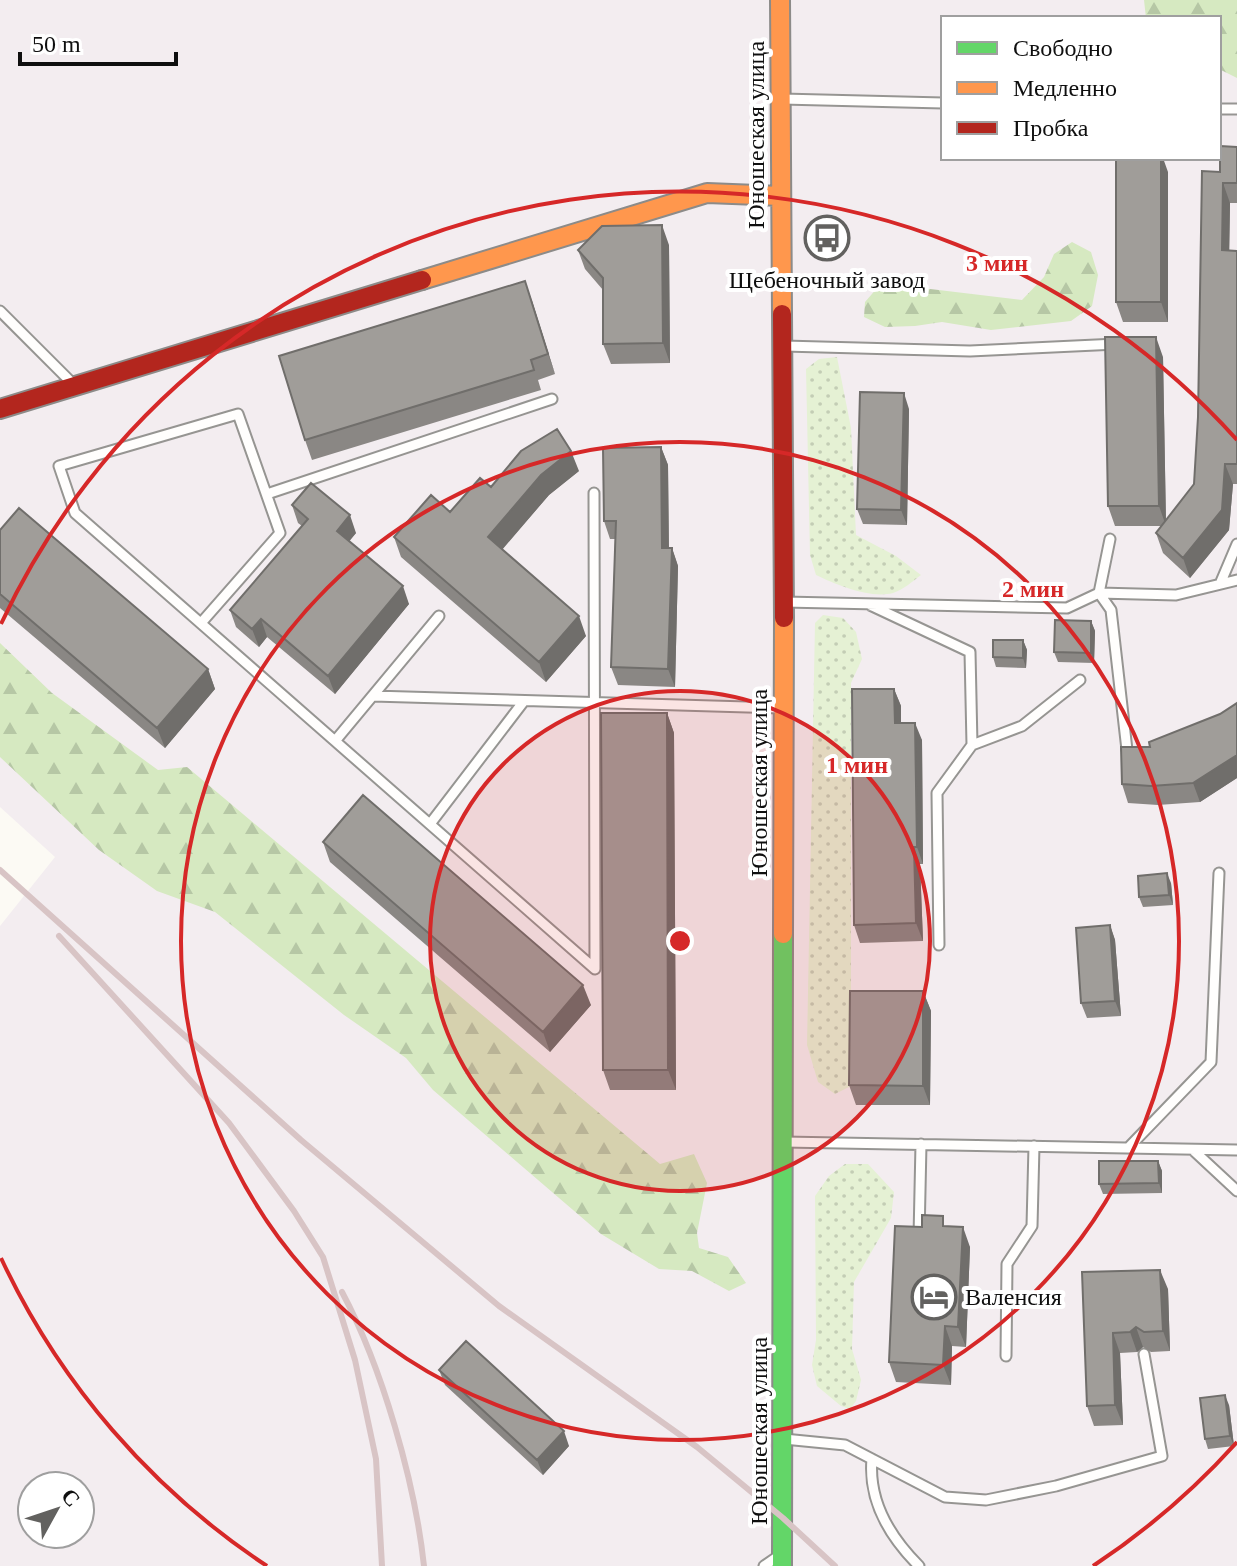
<svg xmlns="http://www.w3.org/2000/svg" width="1237" height="1566" font-family="Georgia,serif">
<style>
.industrial{fill:#f3edf0;fill-rule:evenodd}
.grass{fill:url(#grass-dots)}
.forest{fill:url(#forest-firs)}
.lines{fill:none;stroke-linecap:round;stroke-linejoin:round}
.lane-casing{stroke:#969592;stroke-width:13}
.fast-casing{stroke:#8c8b89;stroke-width:22}
.slow-casing{stroke:#8c8b89;stroke-width:22}
.jam-casing{stroke:#8c8b89;stroke-width:22}
.lane{stroke:#fffefd;stroke-width:9}
.fast{stroke:#63d668;stroke-width:18}
.slow{stroke:#ff974d;stroke-width:18}
.jam{stroke:#b3261e;stroke-width:18}
.rail{stroke:#d8c4c5;stroke-width:6}
.wall{fill:#8a8784}
.shaded-wall{fill:#706e6b}
.building{fill:#a09d99;stroke:#706e6b;stroke-width:2}
.ring{fill:none;stroke:#d62828;stroke-width:4}
.labels{text-anchor:middle;dominant-baseline:central;stroke-width:8;stroke-linejoin:round;paint-order:stroke}
.street-label{font-size:24px;fill:#0f0f0f;stroke:#fff}
.poi-label{font-size:24px;fill:#0f0f0f;stroke:#fff}
.centre{fill:#d62828;stroke:#fff;stroke-width:4}
.ring-label{font-size:24px;text-anchor:middle;font-weight:bold;fill:#d62828;stroke:#fff;stroke-width:8;stroke-linejoin:round;paint-order:stroke}
</style>
<defs>
<pattern id="grass-dots" width="8" height="8" patternUnits="userSpaceOnUse" patternTransform="scale(2)"><rect width="8" height="8" fill="#e5f1d4"/><path d="M2 2h.1M6 6h.1" fill="none" stroke="#c3cdb5" stroke-width="1.8" stroke-linecap="round"/></pattern>
<pattern id="forest-firs" width="22" height="20" patternUnits="userSpaceOnUse" patternTransform="scale(2)"><rect width="22" height="20" fill="#d6e9c1"/><path d="M5 1l3.5 6h-7zM16 11l3.5 6h-7z" fill="#b6c7a5"/></pattern>
</defs>
<rect width="100%" height="100%" fill="#fcfaf4"/>
<path class="industrial" d="M0 0H1237V1566H0V926L55 857 0 807ZM943 18H1219V158H943ZM32 1486H80V1534H32Z"/>
<path class="grass" d="M837 357 851 428 856 535 896 556 921 575C913 581 903 590 893 593 870 599 837 585 816 575L810 555 806 369 819 359Z
M823 615 843 618 856 632 862 659 851 683V1086L835 1094 818 1082 807 1045 815 623Z
M845 1164H868L894 1192 891 1218 854 1282 852 1349 861 1380 856 1401 850 1409 841 1406 817 1386 812 1365 816 1340 815 1196 829 1176Z"/>
<path class="forest" d="M1144 0H1237V78L1219 69V18H1146Z
M1072 242 1091 252 1098 275 1092 306 1071 321 991 330 942 322 915 326 885 327 864 317 865 302 878 287 922 288 1022 300 1044 277 1054 254Z
M0 643 52 693 158 770 187 767 660 1164 694 1154 707 1183 697 1233 699 1248 728 1257 746 1283 729 1291 692 1271 659 1269 601 1234 433 1090 406 1058 344 1015 215 912 157 891 99 850 0 757Z"/>
<g class="lines">
<g class="lane-casing">
<path id="lane" d="M782 99 943 103
M1219 109H1237
M0 311 74 385
M784 346 970 351 1117 344
M267 494 552 399
M1110 539 1099 593 1111 610 1127 750
M1220 584 1237 544
M784 602 1067 608 1099 593 1176 595 1237 580
M870 605 970 652 972 745 937 793 939 945
M201 623 280 533 238 414 59 466 75 513 595 969 594 493
M373 696 781 708
M335 741 439 616
M972 745 1022 726 1080 680
M430 824 524 701
M784 1142 1237 1150
M1128 1148 1211 1062 1219 873
M1193 1150 1237 1191
M919 1237 921 1144
M1006 1356 1007 1264 1032 1226 1034 1146
M784 1439 845 1445 945 1497 986 1500 1056 1486 1162 1456 1144 1354
M872 1459C868 1502 890 1537 919 1566
M764 1566 780 1555"/>
</g>
<g class="fast-casing">
<path id="fast" d="M782 1566 783 934"/>
</g>
<g class="slow-casing">
<path id="slow" d="M780 0 782 314
M422 280 707 193 781 196
M783 934 784 618"/>
</g>
<g class="jam-casing">
<path id="jam" d="M782 314 784 618
M0 409 422 280"/>
</g>
<use href="#lane" class="lane"/>
<use href="#fast" class="fast"/>
<use href="#slow" class="slow"/>
<use href="#jam" class="jam"/>
<path class="rail" d="M0 870 301 1140 499 1306 697 1447 783 1518 835 1566
M59 936 229 1123 294 1211 323 1257 355 1360 376 1459 382 1566
M342 1292C382 1367 415 1482 424 1566"/>
</g>
<path class="wall" d="M1237 147V203H1230L1229 250 1237 251V484H1233L1229 530 1190 578 1163 553 1156 533 1162 526H1115L1108 506 1163 357 1166 521 1194 484 1220 172Z
M1168 172V322H1123L1116 302Z
M669 245 670 363 611 364 603 344V290L585 269 578 250Z
M532 301 555 374 538 380 541 390 312 460 305 440Z
M909 409 907 525 863 524 857 509Z
M661 447 668 465 669 548H672L678 566 675 687 618 685 611 667 615 539H610L604 521Z
M579 471 549 495 502 549 586 636 546 682 401 557 394 537 450 512 491 487Z
M292 505 356 533 349 541 409 604 335 694 267 637 259 647 236 627 230 610 302 526 298 523Z
M0 530 208 669 215 689 165 748 0 608Z
M1091 621 1095 631 1094 663 1058 662 1054 652Z
M1023 640 1027 650 1026 668 996 667 993 657Z
M894 689 901 706V723L922 740 923 864H920L923 941 860 943 854 925Z
M1237 703V778L1200 802 1158 805 1128 803 1122 784 1150 747 1220 714Z
M667 713 674 733 676 1090H610L603 1070Z
M323 842 591 1005 550 1052 330 862Z
M1171 883 1173 905 1143 907 1139 897Z
M1110 925 1115 940 1121 1016 1087 1018 1081 1003Z
M923 991 931 1011 930 1105H856L849 1085Z
M1158 1161 1162 1171V1193L1103 1194 1099 1184Z
M947 1226 970 1247 966 1347 952 1346 951 1385 896 1382 889 1362 922 1227Z
M1082 1272 1168 1289 1170 1351 1151 1352 1143 1347 1137 1352 1120 1353 1123 1425 1094 1426 1087 1406Z
M439 1370 569 1446 543 1475 445 1385Z
M1229 1405 1234 1446 1208 1449 1205 1439Z"/>
<path class="shaded-wall" d="M1161 158H1163L1168 172V322L1161 302Z
M1223 183 1230 203 1229 270 1222 250Z
M662 225 669 245 670 363 663 343Z
M525 281 532 301 555 374 548 354Z
M1156 337 1163 357 1166 526 1159 506Z
M904 393 909 409 907 525 901 510Z
M661 447 668 465 669 566 662 548Z
M571 451 579 471 549 495 496 557 488 537 541 475Z
M1225 464 1233 484 1229 530 1190 578 1183 558Z
M350 515 356 533 343 549 337 531Z
M672 548 678 566 675 687 668 669Z
M403 586 409 604 335 694 328 676Z
M579 616 586 636 546 682 539 662Z
M261 619 267 637 259 647 252 629Z
M1091 621 1095 631 1094 663 1091 653Z
M1023 640 1027 650 1026 668 1023 658Z
M208 669 215 689 165 748 157 728Z
M894 689 901 706V741L895 723Z
M667 713 674 733 676 1090 668 1070Z
M915 723 922 740 923 864 917 847Z
M1237 755V778L1200 802 1193 783Z
M914 847 920 864 923 941 916 923Z
M1167 873 1171 883 1173 905 1169 895Z
M1110 925 1115 940 1121 1016 1115 1001Z
M583 985 591 1005 550 1052 543 1032Z
M923 991 931 1011 930 1105 923 1086Z
M1158 1161 1162 1171V1193L1159 1183Z
M963 1227 970 1247 966 1347 958 1327Z
M1160 1270 1168 1289 1170 1351 1163 1331Z
M945 1326 952 1346 951 1385 943 1365Z
M1136 1327 1143 1347 1137 1352 1130 1332Z
M1113 1333 1120 1353 1123 1425 1115 1405Z
M1225 1395 1229 1405 1234 1446 1230 1436Z
M564 1431 569 1446 543 1475 537 1460Z"/>
<path class="building" d="M1220 146 1237 147V183H1223L1222 250 1237 251V464H1225L1222 510 1183 558 1156 533 1194 484 1198 417 1202 171 1220 172Z
M1116 158H1161V302H1116Z
M662 225 663 343 603 344V278L578 250 602 226Z
M525 281 548 354 531 360 534 370 305 440 279 356Z
M1105 337H1156L1159 506H1108Z
M860 392 904 393 901 510 857 509Z
M557 429 571 451 541 475 488 537 579 616 539 662 394 537 431 495 450 512 480 478 491 487 521 451Z
M661 447 662 548H672L668 669 611 667 616 521H604L603 448Z
M311 483 350 515 337 531 403 586 328 676 261 619 252 629 230 610 308 519 292 505Z
M19 508 208 669 157 728 0 594V530Z
M1055 620 1091 621V653L1054 652Z
M993 640H1023V658L993 657Z
M852 689H894L895 723H915L917 847H914L916 923 854 925Z
M1237 703V755L1193 783 1151 786 1122 784 1121 747H1150L1149 742 1220 714Z
M601 713H667L668 1070H603Z
M363 795 583 985 543 1032 323 842Z
M1167 873 1169 895 1139 897 1138 876Z
M1110 925 1115 1001 1081 1003 1076 928Z
M850 991H923V1086L849 1085Z
M1099 1161H1158L1159 1183 1099 1184Z
M922 1215 943 1216V1226L963 1227 958 1327 945 1326 943 1365 889 1362 895 1226 922 1227Z
M1160 1270 1163 1331 1144 1332 1136 1327 1130 1332 1113 1333 1115 1405 1087 1406 1082 1272Z
M466 1341 564 1431 537 1460 439 1370Z
M1225 1395 1230 1436 1205 1439 1200 1398Z"/>
<circle cx="680" cy="941" r="250" fill="#d62828" fill-opacity=".12"/>
<g class="ring">
<circle cx="680" cy="941" r="250"/>
<circle cx="680" cy="941" r="499"/>
<path d="M1237 1442A749 749 0 0 1 1093 1566M267 1566A749 749 0 0 1 1 1258M1 624A749 749 0 0 1 1237 440"/>
</g>
<defs>
<g id="bus-ring" transform="scale(2.3)"><circle r="9.5" fill="#fff" stroke="#62615f" stroke-width="1.5"/><path d="M-5-6H5V4H4V6H2V4H-2V6H-4V4H-5ZM-3.5-4V0h7V-4ZM-3.5 1.2v1.5H-2V1.2ZM2 1.2v1.5H3.5V1.2Z" fill="#62615f"/></g>
<g id="hotel-ring" transform="scale(2.3)"><circle r="9.5" fill="#fff" stroke="#62615f" stroke-width="1.5"/><path d="M-6-4.5h1.5V1H6V5H4.5V3h-9V5H-6ZM-4 0a1.8 1.8 0 1 1 3.6 0ZM.5 0V-2.5h3Q6-2.5 6 0Z" fill="#62615f"/></g>
</defs>
<g fill-rule="evenodd">
<use href="#bus-ring" x="827" y="238"/>
<use href="#hotel-ring" x="934" y="1297"/>
</g>
<g class="labels">
<g class="street-label">
<text transform="translate(756 135) rotate(-90)">Юношеская улица</text>
<text transform="translate(759 783) rotate(-90)">Юношеская улица</text>
<text transform="translate(759 1431) rotate(-90)">Юношеская улица</text>
</g>
<g class="poi-label">
<text x="827" y="280">Щебеночный завод</text>
<text x="965" y="1297" text-anchor="start">Валенсия</text>
</g>
</g>
<circle cx="680" cy="941" r="12" class="centre"/>
<g class="ring-label">
<text x="997" y="271">3 мин</text>
<text x="1033" y="597">2 мин</text>
<text x="857" y="773">1 мин</text>
</g>
<rect x="941" y="16" width="280" height="144" fill="#ffffff" stroke="#9f9f9f" stroke-width="2"/>
<rect x="957" y="42" width="40" height="12" fill="#63d668" stroke="#9f9f9f" stroke-width="2"/>
<text x="1013" y="56" font-size="24" fill="#0f0f0f">Свободно</text>
<rect x="957" y="82" width="40" height="12" fill="#ff974d" stroke="#9f9f9f" stroke-width="2"/>
<text x="1013" y="96" font-size="24" fill="#0f0f0f">Медленно</text>
<rect x="957" y="122" width="40" height="12" fill="#b3261e" stroke="#9f9f9f" stroke-width="2"/>
<text x="1013" y="136" font-size="24" fill="#0f0f0f">Пробка</text>
<g transform="translate(56 1510) rotate(50)"><circle r="38" fill="#ffffff" stroke="#9f9f9f" stroke-width="2"/>
<path d="M0-6L14 30L0 20L-14 30Z" fill="#62615f"/>
<text y="-12" font-size="22" font-weight="bold" text-anchor="middle" fill="#0f0f0f">С</text>
</g>
<path d="M20 52v12h156v-12" fill="none" stroke="#0f0f0f" stroke-width="4"/>
<text x="32" y="52" font-size="24" fill="#0f0f0f" stroke="#ffffff" stroke-width="6" paint-order="stroke">50 m</text>
</svg>
